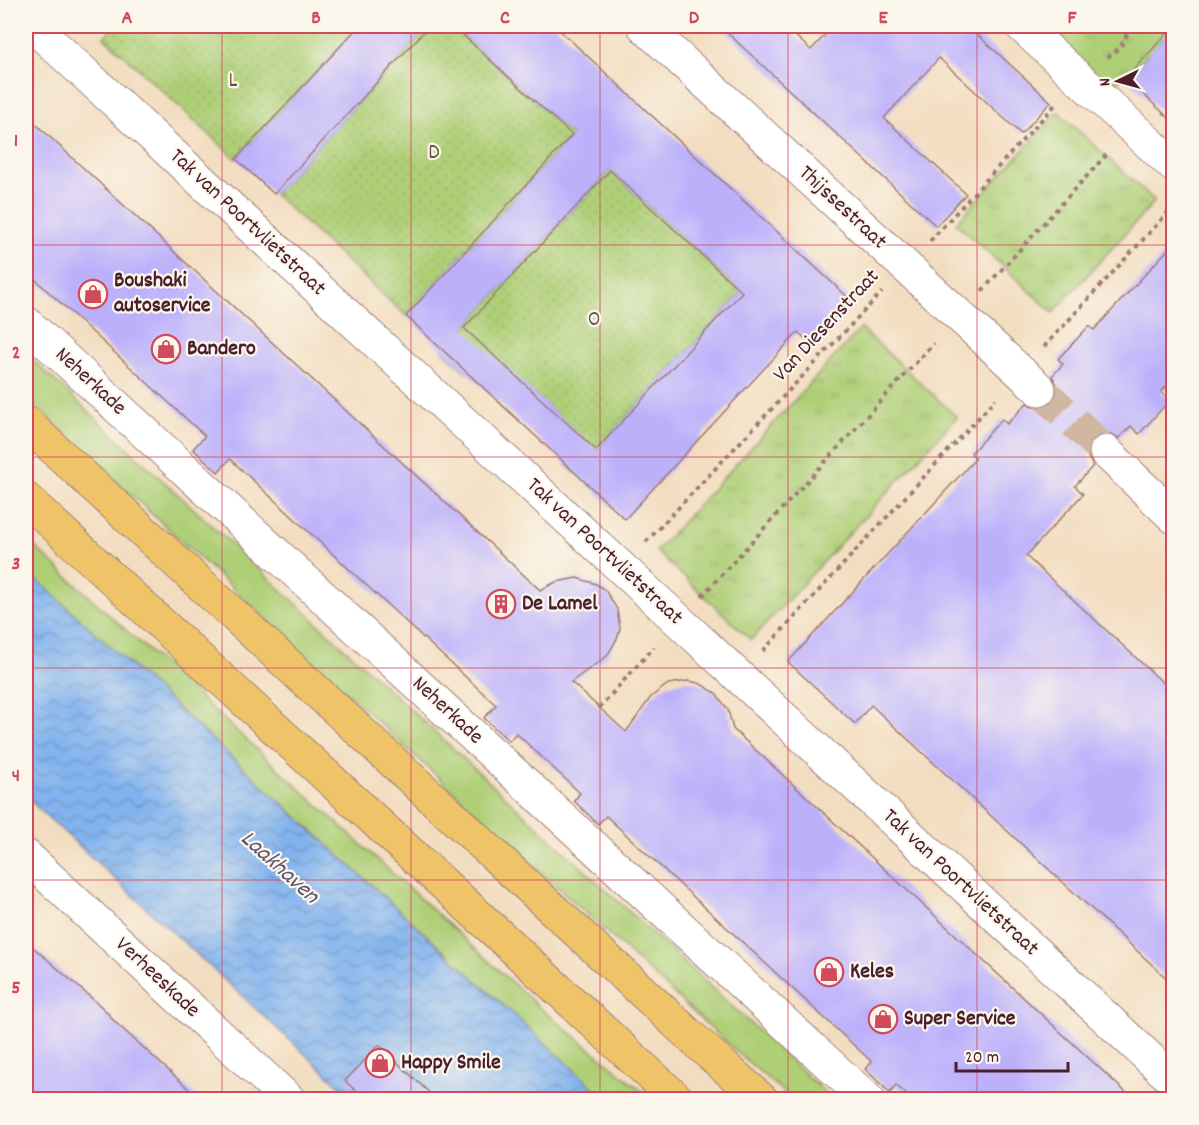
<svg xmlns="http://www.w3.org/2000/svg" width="1199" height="1125" font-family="Dekko,sans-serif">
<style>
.grass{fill:#afcf77;stroke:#7c7751;stroke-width:1.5}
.park{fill:url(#park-tufts);stroke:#7c7751;stroke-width:1.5}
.garden{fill:url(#garden-dots);stroke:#7c7751;stroke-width:1.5}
.water{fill:url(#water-waves);stroke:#66698c;stroke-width:1.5}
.building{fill:#bcb0fb;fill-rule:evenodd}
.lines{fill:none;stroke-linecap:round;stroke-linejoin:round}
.minor-tunnel{stroke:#d1b7a2;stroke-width:33;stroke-dasharray:33 16;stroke-linecap:butt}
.minor-casing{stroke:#9e7e76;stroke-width:35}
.major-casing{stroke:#9e7e76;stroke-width:35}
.path{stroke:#9e7e76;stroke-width:4;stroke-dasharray:4.5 4.5;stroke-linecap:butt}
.minor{stroke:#fff;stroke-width:33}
.major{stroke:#efc469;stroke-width:33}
.grid{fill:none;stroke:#d1495b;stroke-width:1.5;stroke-opacity:0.55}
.labels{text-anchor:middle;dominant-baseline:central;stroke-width:4.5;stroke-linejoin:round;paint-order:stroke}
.park-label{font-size:22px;fill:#685442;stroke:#fbf7ec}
.street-label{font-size:22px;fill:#4a1f2b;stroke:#fbf7ec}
.poi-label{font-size:22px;font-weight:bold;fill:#4a1f2b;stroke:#fbf7ec;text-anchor:start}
.water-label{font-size:24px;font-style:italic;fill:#5e536f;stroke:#fbf7ec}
.neatline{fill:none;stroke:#d1495b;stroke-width:2}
.grid-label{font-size:20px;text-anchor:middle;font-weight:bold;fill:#d1495b}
</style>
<defs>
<pattern id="park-tufts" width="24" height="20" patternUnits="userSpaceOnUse" patternTransform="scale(1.5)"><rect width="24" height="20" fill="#afcf77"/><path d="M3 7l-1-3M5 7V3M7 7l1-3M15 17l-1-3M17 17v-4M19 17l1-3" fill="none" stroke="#98b167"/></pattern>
<pattern id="garden-dots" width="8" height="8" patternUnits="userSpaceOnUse" patternTransform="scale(1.5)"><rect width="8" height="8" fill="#afcf77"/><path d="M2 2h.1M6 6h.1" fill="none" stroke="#98b167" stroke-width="1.8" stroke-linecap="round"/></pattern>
<pattern id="water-waves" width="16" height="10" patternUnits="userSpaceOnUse" patternTransform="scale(1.5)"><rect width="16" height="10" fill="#82b3ee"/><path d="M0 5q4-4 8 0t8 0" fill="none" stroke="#6c91c1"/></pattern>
</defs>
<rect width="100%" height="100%" fill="#fbf7ec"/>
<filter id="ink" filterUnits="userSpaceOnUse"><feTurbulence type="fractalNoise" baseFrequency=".0167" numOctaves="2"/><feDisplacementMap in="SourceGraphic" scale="12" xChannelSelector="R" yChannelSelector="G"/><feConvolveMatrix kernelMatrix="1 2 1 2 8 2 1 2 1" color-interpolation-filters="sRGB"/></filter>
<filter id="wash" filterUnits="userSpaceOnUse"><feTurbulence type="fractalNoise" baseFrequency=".008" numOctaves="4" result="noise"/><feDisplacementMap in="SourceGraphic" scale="24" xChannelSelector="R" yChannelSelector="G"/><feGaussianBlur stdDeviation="1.35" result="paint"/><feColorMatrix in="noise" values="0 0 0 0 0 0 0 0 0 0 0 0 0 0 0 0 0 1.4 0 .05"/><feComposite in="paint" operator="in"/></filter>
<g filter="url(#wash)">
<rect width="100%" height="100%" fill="#f3ddc0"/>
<path class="grass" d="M26 354 832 1099H792L739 1054 75 443 26 397Z
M26 539 539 1007 652 1099H606L26 570Z"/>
<path class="park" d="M1037 26H1173L1174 30 1172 29 1126 78 1123 75 1109 92Z
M1058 112 1155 201 1053 313 956 223Z
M861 328 957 417 751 640 656 551Z"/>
<path class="garden" d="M115 26H359L236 159 104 37Z
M429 26H453L572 135 406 316 274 194Z
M610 170 742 292 575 473 566 465 587 442 487 351 467 373 443 351Z"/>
<path class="water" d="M26 570 606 1099H354L26 797Z"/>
<g id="blocks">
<path class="building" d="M359 26H429L274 194 236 159Z
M453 26H555L854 303 813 346 798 332 625 519 406 316 572 135ZM610 170 742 292 596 450 464 328Z
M720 26H784L811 50 833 27 838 32 844 26H968L1051 102 1021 134 939 58 884 118 966 194 936 226Z
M1173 27V122L1126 78Z
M26 115 540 590 556 582 577 578 596 584 605 590 617 609 620 629 617 639 607 656 571 682 626 732 651 697 668 684 688 681 699 683 716 693 728 710 733 729 1134 1100H912L896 1085 890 1093 865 1069 872 1062 606 816 598 824 574 801 580 793 516 733 509 741 484 718 496 705 230 459 218 472 193 449 205 436 26 271Z
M1173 244V379L1161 392 1170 400 1139 434 1131 426 1119 438 1111 434H1101L1092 440 1088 447V457L1093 466 1075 486 1083 494 1026 556 1173 692V984L871 705 855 724 788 662 976 458 971 453 1002 419 1007 424 1027 403 1034 407H1044L1053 401 1057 393V384L1052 376 1063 364 1058 359 1089 326 1094 330Z
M26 941 104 1009 115 1022 201 1100H26Z
M379 1045 437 1100H366L345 1081Z"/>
</g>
</g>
<g filter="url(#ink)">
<use href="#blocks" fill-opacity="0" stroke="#9e7e76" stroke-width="1.5"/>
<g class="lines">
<path class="minor-tunnel" d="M1039 389 1106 452"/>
<g class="minor-casing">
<path id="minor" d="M33 26 679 621 1174 1081
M644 26 1039 389
M1022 26 1174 166
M26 323 868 1100
M1106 452 1174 517
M26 856 289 1100"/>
</g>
<g class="major-casing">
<path id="major" d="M26 423 700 1045 762 1100
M26 499 678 1100"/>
</g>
<path class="path" d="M1107 57C1121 49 1126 41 1129 26
M930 241 1055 105
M982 291 1109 152
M1044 347 1174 206
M646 542 882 292
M702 596 934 343
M763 651 996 399
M599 708 654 647"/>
<use href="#minor" class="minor"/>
<use href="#major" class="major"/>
</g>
</g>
<path class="grid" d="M222 26V1100M411 26V1100M600 26V1100M788 26V1100M977 26V1100M26 245H1174M26 457H1174M26 668H1174M26 880H1174"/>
<defs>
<g id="shop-ring" transform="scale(1.5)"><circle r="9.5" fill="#fbf7ec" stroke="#d1495b" stroke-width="1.5"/><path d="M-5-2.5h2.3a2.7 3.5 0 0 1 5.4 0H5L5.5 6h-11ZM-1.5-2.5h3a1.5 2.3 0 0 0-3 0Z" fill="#d1495b"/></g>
<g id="building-ring" transform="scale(1.5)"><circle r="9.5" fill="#fbf7ec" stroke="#d1495b" stroke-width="1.5"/><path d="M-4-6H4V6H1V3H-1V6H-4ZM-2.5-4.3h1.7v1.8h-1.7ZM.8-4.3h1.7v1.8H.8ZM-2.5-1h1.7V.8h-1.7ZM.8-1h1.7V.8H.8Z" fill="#d1495b"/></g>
</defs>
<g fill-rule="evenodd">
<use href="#shop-ring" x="93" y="294"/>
<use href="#shop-ring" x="166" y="349"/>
<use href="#building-ring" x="501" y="604"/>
<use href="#shop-ring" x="829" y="972"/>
<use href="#shop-ring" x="883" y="1019"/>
<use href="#shop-ring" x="380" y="1063"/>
</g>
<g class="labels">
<g class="park-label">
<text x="233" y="81">L</text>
<text x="434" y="153">D</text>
<text x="594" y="320">O</text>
</g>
<g class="street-label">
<text transform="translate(842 208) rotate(43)">Thijssestraat</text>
<text transform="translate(247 223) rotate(43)">Tak van Poortvlietstraat</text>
<text transform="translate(827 326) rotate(-47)">Van Diesenstraat</text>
<text transform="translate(90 382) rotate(43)">Neherkade</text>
<text transform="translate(604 552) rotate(43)">Tak van Poortvlietstraat</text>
<text transform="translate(447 711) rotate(43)">Neherkade</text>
<text transform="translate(960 883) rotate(43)">Tak van Poortvlietstraat</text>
<text transform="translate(157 978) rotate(43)">Verheeskade</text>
</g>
<g class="poi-label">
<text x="114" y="281">Boushaki<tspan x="114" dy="25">autoservice</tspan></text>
<text x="187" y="349">Bandero</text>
<text x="522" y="604">De Lamel</text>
<text x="850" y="972">Keles</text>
<text x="904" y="1019">Super Service</text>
<text x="401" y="1063">Happy Smile</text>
</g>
<g class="water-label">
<text transform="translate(279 868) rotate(42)">Laakhaven</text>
</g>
</g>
<rect width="1199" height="1125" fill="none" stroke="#fbf7ec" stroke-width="66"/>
<g transform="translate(1118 81) rotate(265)" stroke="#fbf7ec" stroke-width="4.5" paint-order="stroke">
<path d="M0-4.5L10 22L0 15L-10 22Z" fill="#4a1f2b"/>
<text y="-9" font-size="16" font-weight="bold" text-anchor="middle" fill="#4a1f2b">N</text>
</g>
<path d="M956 1062v9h112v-9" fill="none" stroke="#4a1f2b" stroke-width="3"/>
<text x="965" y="1062" font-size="18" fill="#4a1f2b" stroke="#fbf7ec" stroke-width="4.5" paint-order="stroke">20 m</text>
<rect x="33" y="33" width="1133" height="1059" class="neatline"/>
<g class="grid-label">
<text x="127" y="23">A</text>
<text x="316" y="23">B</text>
<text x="505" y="23">C</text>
<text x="694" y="23">D</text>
<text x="883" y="23">E</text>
<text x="1072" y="23">F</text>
<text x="16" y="146">1</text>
<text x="16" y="358">2</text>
<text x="16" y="569">3</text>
<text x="16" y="781">4</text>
<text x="16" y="993">5</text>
</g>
</svg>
